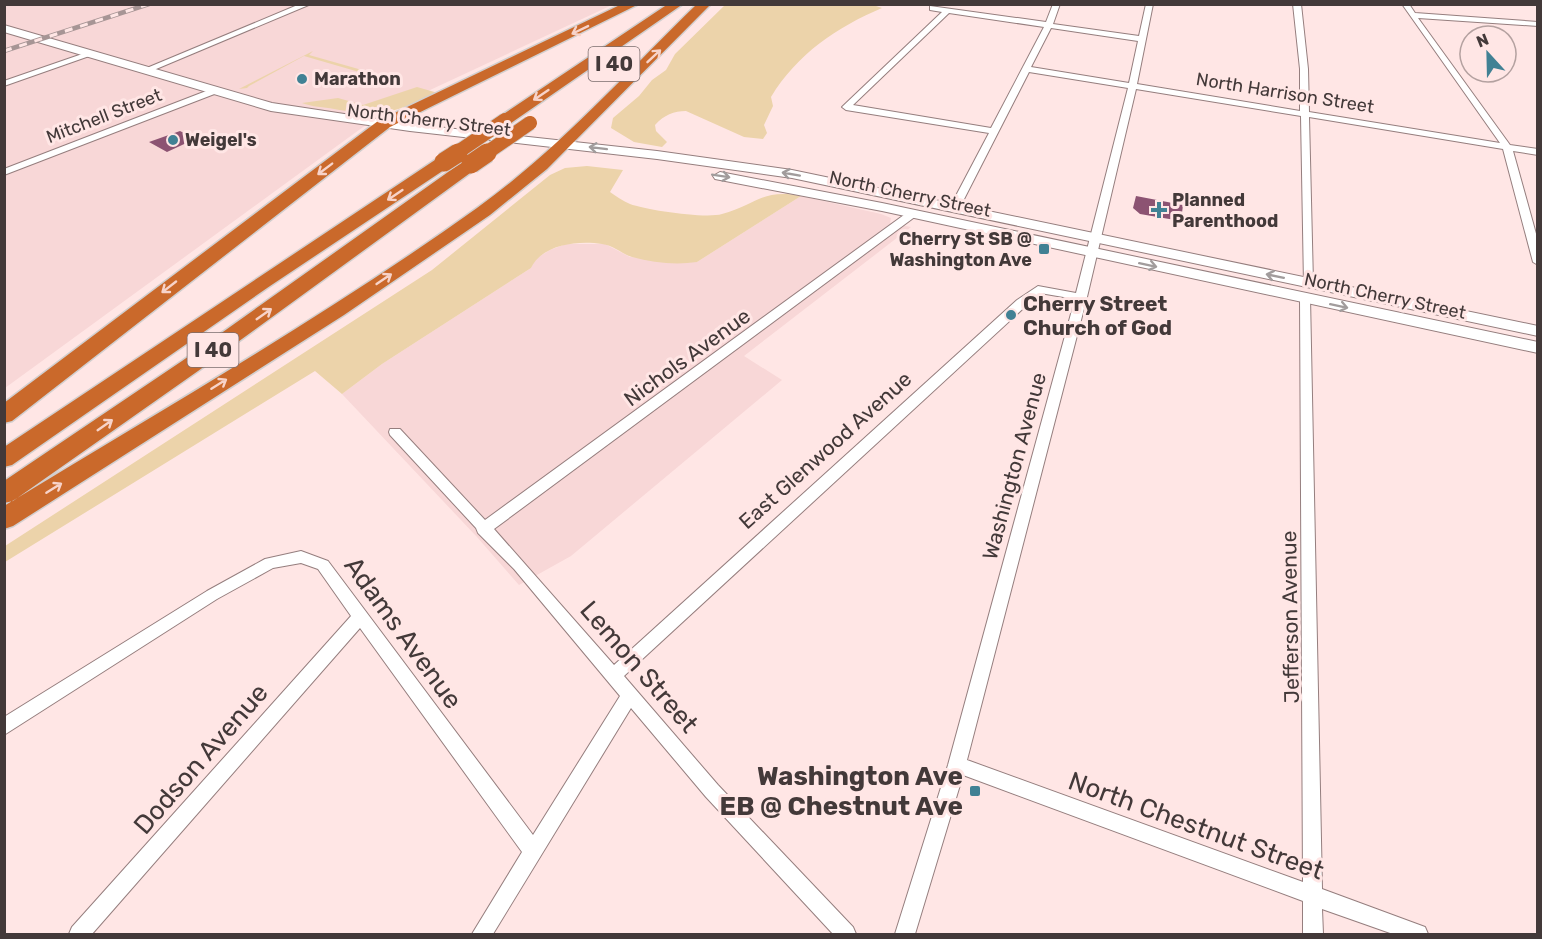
<svg xmlns="http://www.w3.org/2000/svg" width="1542" height="939" font-family="Rubik,sans-serif">
<style>
.built{fill:#f8d7d7}
.green{fill:#ecd3aa}
.building{fill:#8c5372}
.lines{fill:none;stroke-linecap:round;stroke-linejoin:round}
.street-casing{stroke:#957e7e;stroke-width:2}
.secondary-casing{stroke:#957e7e;stroke-width:2}
.highway-casing{stroke:#d2cfcf;stroke-width:3}
.street{fill:#fff;fill-rule:evenodd}
.secondary{fill:#fff;fill-rule:evenodd}
.highway{fill:#ca692b;fill-rule:evenodd}
.rail-casing{stroke:#a79595;stroke-width:4.5}
.rail{stroke:#ffe6e5;stroke-width:3;stroke-dasharray:8;stroke-linecap:butt}
.highway-bridge-far1-casing{stroke:#d2cfcf;stroke-width:16;stroke-linecap:butt}
.highway-bridge-casing{stroke:#d2cfcf;stroke-width:21;stroke-linecap:butt}
.highway-bridge-far1{stroke:#ca692b;stroke-width:14}
.highway-bridge{stroke:#ca692b;stroke-width:19}
.oneway{stroke:#f7d3c9}
.oneway2{stroke:#a19c9c}
.poi-dot{fill:#418194;stroke:#ffe6e5;stroke-width:2}
.labels{text-anchor:middle;dominant-baseline:central;stroke-width:6;stroke-linejoin:round;paint-order:stroke}
.far-poi-label{font-size:18px;font-weight:bold;fill:#433939;stroke:#ffe6e5;text-anchor:start}
.far-street-label{font-size:18px;fill:#433939;stroke:#ffe6e5}
.shield{fill:#ffe6e5;stroke:#7b6d6d;stroke-width:1.5}
.shield-label{font-size:20px;font-weight:bold;fill:#433939}
.poi-label{font-size:21px;font-weight:bold;fill:#433939;stroke:#ffe6e5;text-anchor:start}
.street-label{font-size:21px;fill:#433939;stroke:#ffe6e5}
.near-street-label{font-size:26px;fill:#433939;stroke:#ffe6e5}
.near-poi-label{font-size:26px;font-weight:bold;fill:#433939;stroke:#ffe6e5;text-anchor:end}
</style>
<rect width="100%" height="100%" fill="#ffe6e5"/>
<path class="built" d="M5 5H612L385 111 5 388Z
M801 196 881 214 891 218 890 223 911 227 744 356 782 380 571 556 519 585 477 537 342 394 382 364 531 268 535 259 550 250 566 244H605L630 257 697 262Z"/>
<path class="green" d="M873 5 882 8C837 27 797 54 771 97L773 106 764 125 767 133 763 139 744 137 686 111C674 111 664 115 655 125L656 131 667 142 662 147 634 142 611 128 613 118 639 96 652 80 666 70 675 54 725 5Z
M313 51 309 55 401 81 397 83 304 56 249 86 247 88 239 89Z
M417 87 438 93C394 113 382 117 334 109 324 107 312 107 302 103L338 98 363 105Z
M587 166 623 170 610 192C616 196 623 201 630 204 646 210 706 219 722 214 756 205 763 188 801 196L697 262C676 265 654 263 632 257 622 254 613 245 602 244 579 240 542 244 531 268L382 364 342 394 315 371 5 562V546L432 270 550 175 565 168Z"/>
<path class="building" d="M180 131 195 139 167 152 149 142Z
M1136 196 1183 205 1181 221 1140 214 1133 208Z"/>
<g class="lines">
<g class="street-casing">
<path id="street" d="M300 4H311L149 72 142 70Z
M1053 4H1060L1053 24 1139 36 1146 4H1153L1137 84 1300 111V69L1293 4H1301L1308 69 1309 112 1500 143 1402 4H1409L1415 13 1538 22V26L1418 18 1510 145 1538 149V155L1513 151 1538 241V265L1533 262 1503 149 1309 117 1313 283 1312 285H1304L1301 116 1136 89 1087 297 967 760 1303 882 1300 299 1306 296 1310 297 1322 889 1425 927 1428 934H1393L1322 909 1323 934H1303V901L963 775 915 934H895L948 765 1075 299 1040 293 624 676 718 785 853 927 856 934H833L706 797 631 708 493 934H472L522 852 360 628 92 934H69L72 927 351 616 318 569 301 563 273 568 217 599 4 735V717L207 591 265 559 301 551 328 561 533 835 620 696 514 569 478 533 476 528 390 435 389 432 390 429H400L485 520 908 212H916V216L494 529 614 665 1017 300 1038 286 1076 293 1128 88 1029 72 960 207 955 210 950 207 989 133 846 110 842 107 942 12 930 10V6L1046 22ZM949 13 1044 27 991 128 853 105ZM1051 28 1138 41 1129 83 1031 67Z
M88 52 95 54 4 86V81Z
M214 88 218 91 217 93 4 175V169Z"/>
</g>
<g class="secondary-casing">
<path id="secondary" d="M4 25 272 103 410 124 657 151 792 170 1538 326V336L792 178 657 159 410 131 271 111 4 32Z
M720 172 882 203 1538 342V353L882 211 715 179 713 176Z"/>
</g>
<g class="highway-casing">
<path id="highway" d="M622 4H639L390 127 12 421 4 423V403L378 121Z
M668 4H683L511 123H499L497 120 499 117Z
M697 4H711L547 169 490 215 344 315 13 526 4 529V506C163 409 326 316 477 208 558 150 626 73 697 4Z
M444 157 450 158 452 162 450 166 270 286 12 465 4 467V447L438 158Z
M471 159 479 164 477 168 198 371 13 501 4 503V481L182 361 465 160Z"/>
</g>
<use href="#street" class="street"/>
<use href="#secondary" class="secondary"/>
<use href="#highway" class="highway"/>
<g class="rail-casing">
<path id="rail" d="M4 51 149 4"/>
</g>
<use href="#rail" class="rail"/>
<g class="highway-bridge-far1-casing">
<path id="highway-bridge-far1" d="M455 154 505 120
M485 154 530 123"/>
</g>
<g class="highway-bridge-casing">
<path id="highway-bridge" d="M444 162 458 153
M471 164 487 153"/>
</g>
<use href="#highway-bridge-far1" class="highway-bridge-far1"/>
<use href="#highway-bridge" class="highway-bridge"/>
</g>
<defs><path id="oneway-shaft" d="M-6 0H5M1.5-3L5.5 0L1.5 3" fill="none" stroke-width="1.6" stroke-linecap="round" stroke-linejoin="round" transform="scale(1.5)"/></defs>
<g class="oneway">
<use href="#oneway-shaft" transform="translate(580 30) rotate(154)"/>
<use href="#oneway-shaft" transform="translate(654 56) rotate(-43)"/>
<use href="#oneway-shaft" transform="translate(541 95) rotate(146)"/>
<use href="#oneway-shaft" transform="translate(325 169) rotate(143)"/>
<use href="#oneway-shaft" transform="translate(395 195) rotate(146)"/>
<use href="#oneway-shaft" transform="translate(384 279) rotate(-34)"/>
<use href="#oneway-shaft" transform="translate(169 287) rotate(142)"/>
<use href="#oneway-shaft" transform="translate(264 314) rotate(-35)"/>
<use href="#oneway-shaft" transform="translate(219 384) rotate(-32)"/>
<use href="#oneway-shaft" transform="translate(105 425) rotate(-35)"/>
<use href="#oneway-shaft" transform="translate(54 488) rotate(-32)"/>
</g>
<g class="oneway2">
<use href="#oneway-shaft" transform="translate(598 148) rotate(-173)"/>
<use href="#oneway-shaft" transform="translate(791 174) rotate(-170)"/>
<use href="#oneway-shaft" transform="translate(721 176) rotate(9)"/>
<use href="#oneway-shaft" transform="translate(1148 265) rotate(12)"/>
<use href="#oneway-shaft" transform="translate(1275 276) rotate(-168)"/>
<use href="#oneway-shaft" transform="translate(1339 306) rotate(12)"/>
</g>
<g class="poi-dot">
<circle cx="302" cy="79" r="6"/>
<circle cx="173" cy="140" r="6"/>
<path d="M1156 201h6v6h6v6h-6v6h-6v-6h-6v-6h6z"/>
<rect x="1038" y="243" width="12" height="12" rx="3"/>
<circle cx="1011" cy="315" r="6"/>
<rect x="969" y="785" width="12" height="12" rx="3"/>
</g>
<g class="labels">
<g class="far-poi-label">
<text x="314" y="79">Marathon</text>
<text x="185" y="140">Weigel's</text>
<text x="1172" y="200">Planned<tspan x="1172" dy="21">Parenthood</tspan></text>
<text x="1032" y="239" text-anchor="end">Cherry St SB @<tspan x="1032" dy="21">Washington Ave</tspan></text>
</g>
<g class="far-street-label">
<text transform="translate(1285 93) rotate(9)">North Harrison Street</text>
<text transform="translate(104 116) rotate(-21)">Mitchell Street</text>
<text transform="translate(429 120) rotate(7)">North Cherry Street</text>
<text transform="translate(910 194) rotate(12)">North Cherry Street</text>
<text transform="translate(1385 296) rotate(12)">North Cherry Street</text>
</g>
<g class="shield">
<rect x="588.5" y="47" width="51" height="34" rx="4.5"/>
<rect x="187.5" y="333" width="51" height="34" rx="4.5"/>
</g>
<g class="shield-label">
<text x="614" y="64">I 40</text>
<text x="213" y="350">I 40</text>
</g>
<g class="poi-label">
<text x="1023" y="303">Cherry Street<tspan x="1023" dy="24">Church of God</tspan></text>
</g>
<g class="street-label">
<text transform="translate(687 357) rotate(-36)">Nichols Avenue</text>
<text transform="translate(825 450) rotate(-42)">East Glenwood Avenue</text>
<text transform="translate(1014 466) rotate(-75)">Washington Avenue</text>
<text transform="translate(1290 617) rotate(-91)">Jefferson Avenue</text>
</g>
<g class="near-street-label">
<text transform="translate(403 633) rotate(54)">Adams Avenue</text>
<text transform="translate(639 667) rotate(49)">Lemon Street</text>
<text transform="translate(201 759) rotate(-49)">Dodson Avenue</text>
<text transform="translate(1196 826) rotate(20)">North Chestnut Street</text>
</g>
<g class="near-poi-label">
<text x="963" y="776">Washington Ave<tspan x="963" dy="30">EB @ Chestnut Ave</tspan></text>
</g>
</g>
<rect width="1542" height="939" fill="none" stroke="#433939" stroke-width="12"/>
<g transform="translate(1488 54) rotate(338)"><circle r="28" fill="#ffe6e5" stroke="#b4a1a0" stroke-width="1.5"/>
<path d="M0-4.5L10 22L0 15L-10 22Z" fill="#418194"/>
<text y="-9" font-size="16" font-weight="bold" text-anchor="middle" fill="#433939">N</text>
</g>
</svg>
